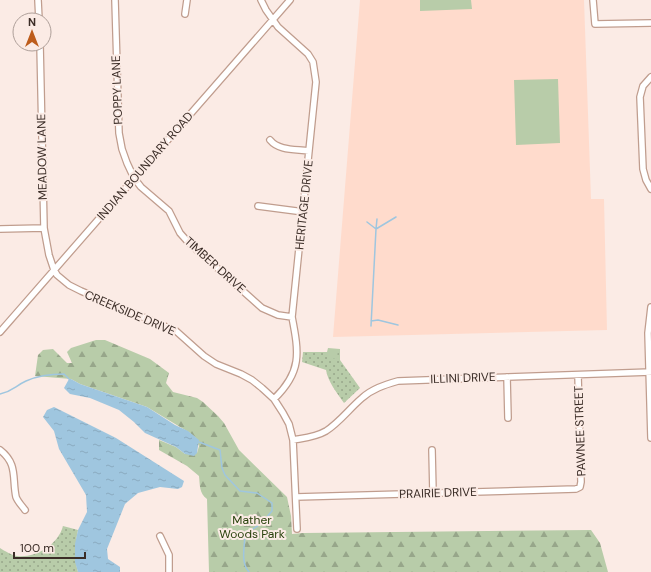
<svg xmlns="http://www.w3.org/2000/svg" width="651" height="572" font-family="'DM Sans',sans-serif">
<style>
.built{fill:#ffdbcc}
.grass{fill:url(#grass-dots)}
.forest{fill:url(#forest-firs)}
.garden{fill:#b8cca9}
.water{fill:url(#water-ripples)}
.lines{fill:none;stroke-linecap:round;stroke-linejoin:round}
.stream{stroke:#9fc6df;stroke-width:1.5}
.street-casing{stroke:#c09d8e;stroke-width:8}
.street{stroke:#fff;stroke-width:5.5}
.labels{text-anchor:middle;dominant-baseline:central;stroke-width:4;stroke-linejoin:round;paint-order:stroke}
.street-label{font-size:12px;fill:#3b2d27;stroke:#fbebe5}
.park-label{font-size:12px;fill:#29420c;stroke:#fbebe5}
</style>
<defs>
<pattern id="grass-dots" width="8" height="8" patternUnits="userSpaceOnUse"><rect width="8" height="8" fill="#b8cca9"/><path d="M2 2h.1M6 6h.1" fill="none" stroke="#97a68a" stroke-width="1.8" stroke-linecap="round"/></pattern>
<pattern id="forest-firs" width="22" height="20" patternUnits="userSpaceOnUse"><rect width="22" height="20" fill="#b8cca9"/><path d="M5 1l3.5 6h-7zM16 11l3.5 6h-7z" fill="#97a68a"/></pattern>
<pattern id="water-ripples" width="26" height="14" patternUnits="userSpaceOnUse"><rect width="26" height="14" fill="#9fc6df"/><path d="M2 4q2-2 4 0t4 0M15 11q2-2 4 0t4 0" fill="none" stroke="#8aaabf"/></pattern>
</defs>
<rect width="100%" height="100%" fill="#fbebe5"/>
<path class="built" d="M360 0H584L591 199H604L607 330 333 337Z"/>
<path class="grass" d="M328 348 340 349V360L360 388 344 403C337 393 328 382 326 370L302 362 303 352H327Z
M63 526 78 530C75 545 74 557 78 572H0V548C5 551 11 555 17 556 36 558 58 545 63 526Z"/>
<path class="forest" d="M96 340H105L150 359 169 373 166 383 173 392 197 398 203 402 218 416 224 423 239 450 287 497 291 516 292 534 303 533 591 530 600 543 608 572H209L207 499C199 493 200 485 199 476L187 466 159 450V440L176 447 185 454 197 453 199 446 195 437 190 433 147 407 80 384 71 379 35 376 38 355 43 350 53 349 67 363H72L67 352 71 348Z"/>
<path class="garden" d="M420 0H471L472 9 420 11Z
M558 79 560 143 516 145 514 80Z
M328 349H338L337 359 328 358Z"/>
<path class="water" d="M69 379H71L80 384 147 407 175 425 188 431 199 440 197 453 194 456 185 454 176 447 145 433 134 422 119 410 90 398 70 394 64 388Z
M54 407 116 438 184 481 182 487 178 489 160 487 138 493 125 504 107 549 108 559 120 567V572H78L75 562V544L78 530 87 512 86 495 59 449 54 431 43 417 47 410Z"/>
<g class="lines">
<path class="stream" d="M367 222 376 229
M376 229 377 219
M371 321 378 320 398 325
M371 326 376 229 396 217
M0 394C13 391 15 386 26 381 37 376 52 374 64 374L69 379
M199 442 220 450 222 468 225 475 240 491 257 493 272 503V511C268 515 265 521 260 524 256 528 250 530 245 533 245 546 240 562 249 572"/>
<g class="street-casing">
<path id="street" d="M38 0 39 20
M115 0 119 133 122 149 127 163 134 178 141 187 169 211 180 233 188 242 262 308 278 315 292 317
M261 0 266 10 278 27 308 54 313 62 316 82 292 317C299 353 302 372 274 399
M593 0 595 24 651 23
M185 14 187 0
M40 44 44 228 49 255 54 270 57 275 69 285 81 291 176 331 204 356 216 364 241 374 252 380 262 388 274 399 283 413 289 424 293 440 297 529
M651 77 643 86 640 97 643 169 646 180 651 189
M270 140C279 151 296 149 309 151
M258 206 304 212
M0 229 44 228
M651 307 648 333 651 438
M0 332 290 0
M507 377 508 418
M293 440C304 438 316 437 326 431 340 422 349 409 362 398 372 389 384 385 398 381L651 372
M0 450C18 464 12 478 16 497 18 502 22 506 25 510
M432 450 433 493
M296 497 576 489 580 487 581 482 578 375
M160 536 169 555V572"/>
</g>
<use href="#street" class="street"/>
</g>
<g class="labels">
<g class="street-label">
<text transform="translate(117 90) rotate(-92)">POPPY LANE</text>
<text transform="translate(42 157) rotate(-91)">MEADOW LANE</text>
<text transform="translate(145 166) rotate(-49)">INDIAN BOUNDARY ROAD</text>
<text transform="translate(304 205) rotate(-84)">HERITAGE DRIVE</text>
<text transform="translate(215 265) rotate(42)">TIMBER DRIVE</text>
<text transform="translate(130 313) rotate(23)">CREEKSIDE DRIVE</text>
<text transform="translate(463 378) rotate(-2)">ILLINI DRIVE</text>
<text transform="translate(580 431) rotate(-92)">PAWNEE STREET</text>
<text transform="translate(438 493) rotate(-2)">PRAIRIE DRIVE</text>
</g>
<g class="park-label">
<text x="252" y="520">Mather<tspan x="252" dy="14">Woods Park</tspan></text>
</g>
</g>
<g transform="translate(32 32)"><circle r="19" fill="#fbebe5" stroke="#ae9f99"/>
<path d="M0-3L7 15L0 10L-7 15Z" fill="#bd5c1b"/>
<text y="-6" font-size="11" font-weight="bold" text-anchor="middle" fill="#3b2d27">N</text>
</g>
<path d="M14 552v6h71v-6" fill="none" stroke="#3b2d27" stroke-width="2"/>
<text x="20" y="552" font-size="12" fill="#3b2d27" stroke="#fbebe5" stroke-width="3" paint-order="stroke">100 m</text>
</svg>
